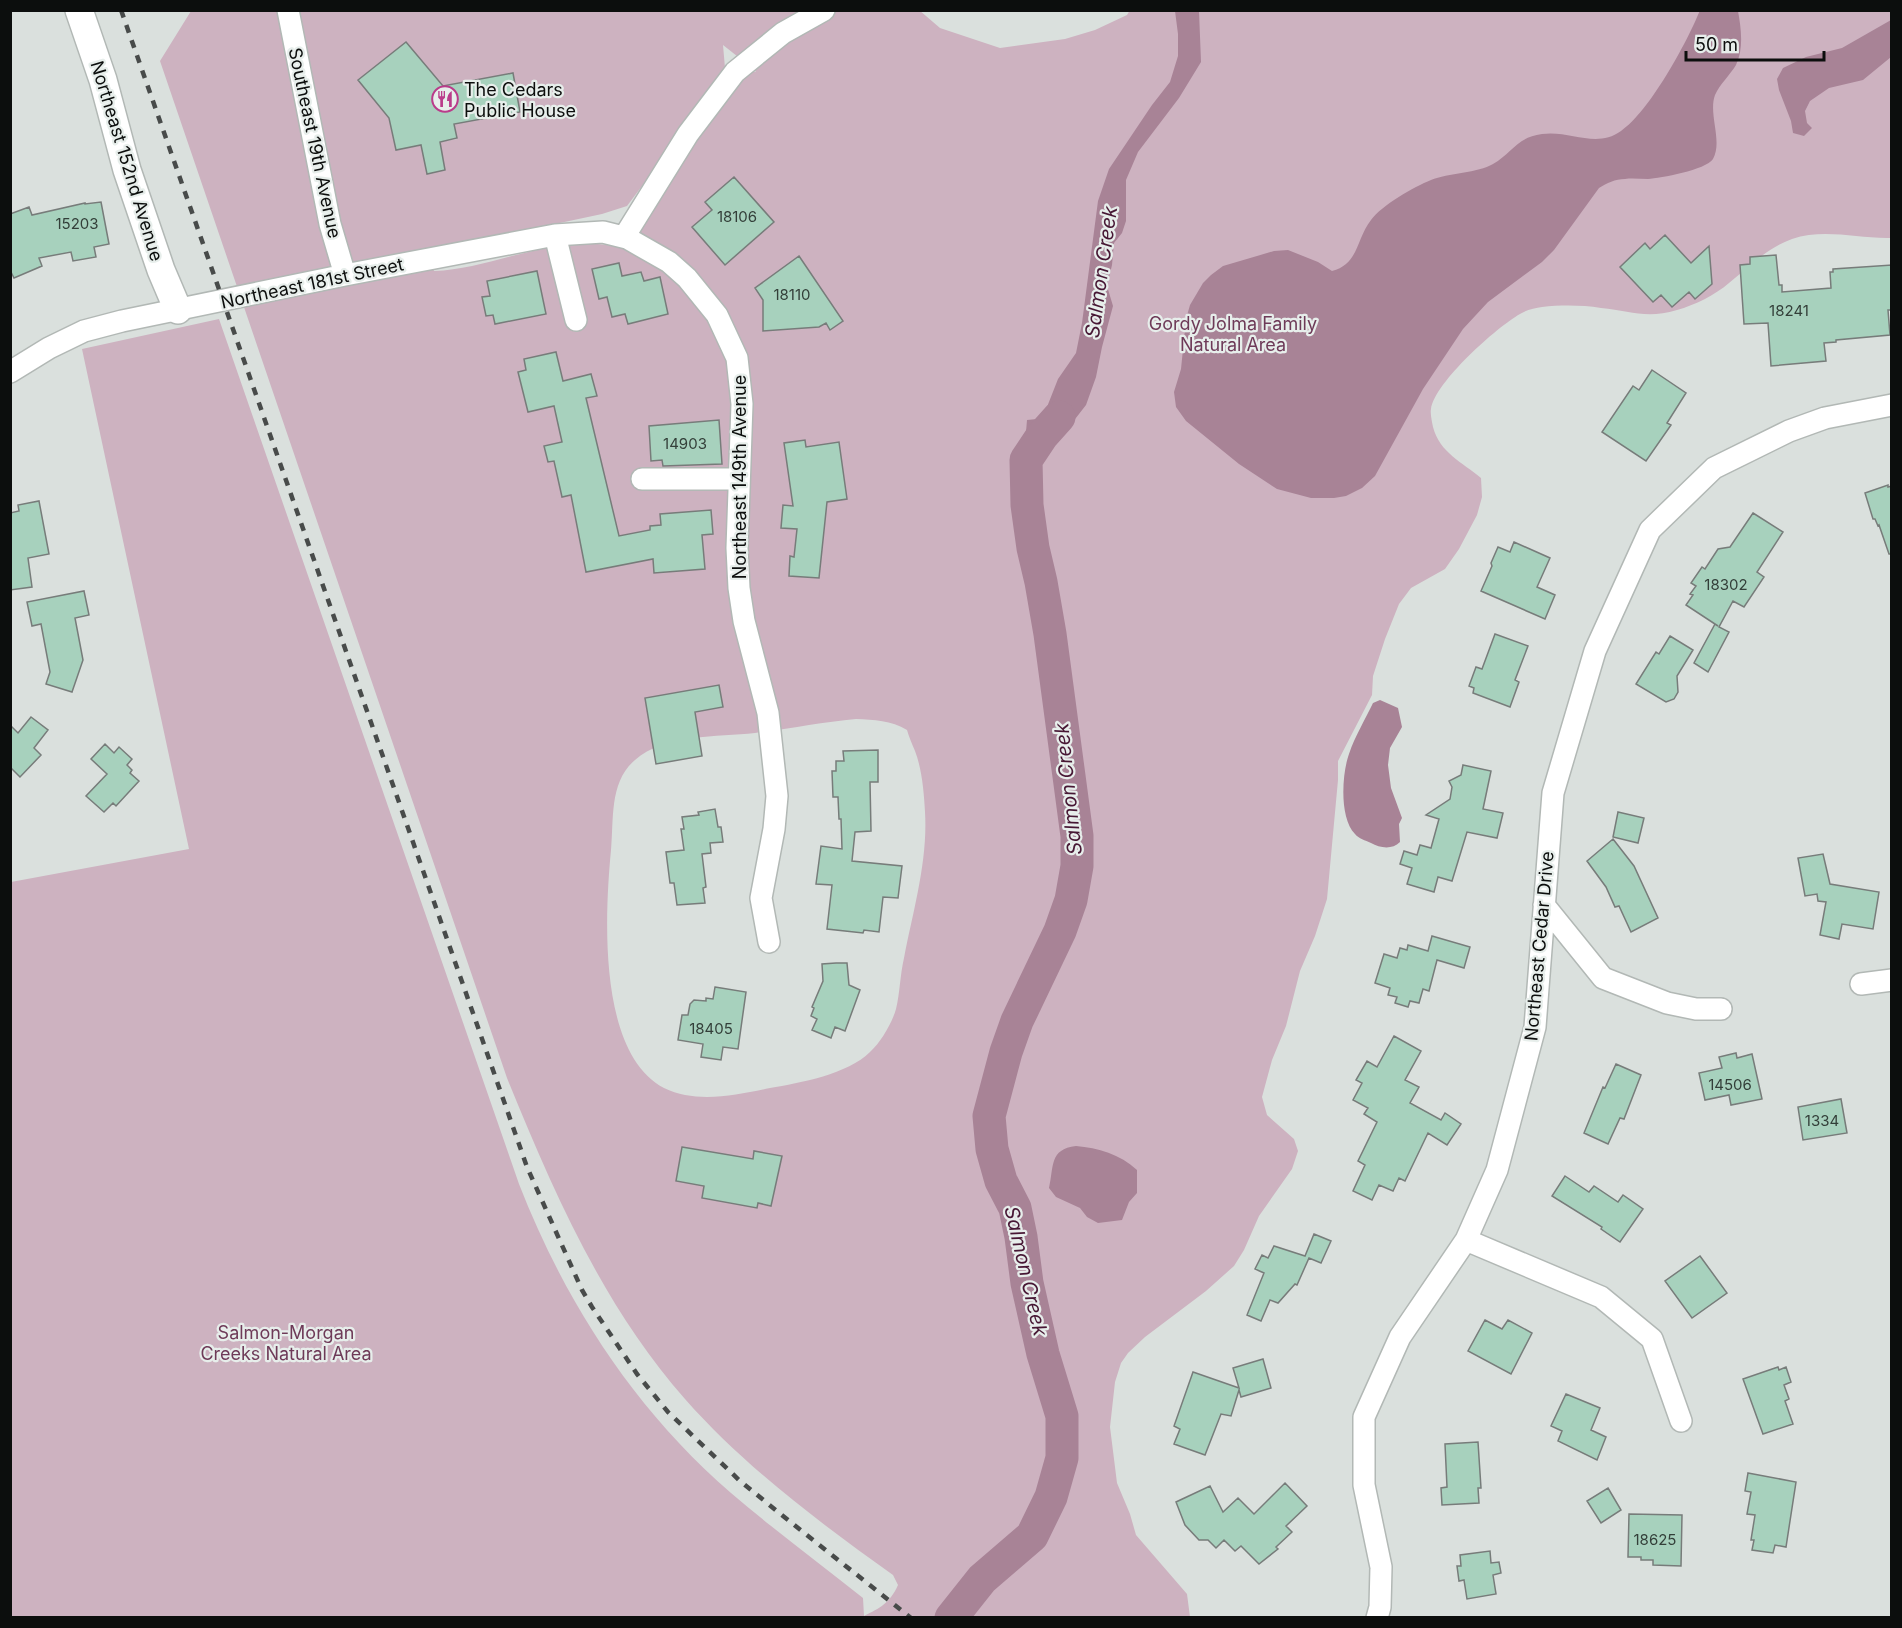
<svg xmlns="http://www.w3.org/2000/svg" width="1902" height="1628" font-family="Inter,sans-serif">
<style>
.green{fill:#cdb2c0;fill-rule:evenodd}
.water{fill:#a88396}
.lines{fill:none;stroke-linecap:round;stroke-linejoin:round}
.river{stroke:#a88396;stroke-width:33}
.building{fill:#a7d1bd;stroke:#777c7a;stroke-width:1.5}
.minor-casing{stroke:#b2b8b5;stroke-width:24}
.tertiary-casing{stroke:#b2b8b5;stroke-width:30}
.minor{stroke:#fff;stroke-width:21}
.tertiary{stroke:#fff;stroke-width:27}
.rail{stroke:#484b4a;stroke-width:4.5;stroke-dasharray:8 8;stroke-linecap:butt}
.labels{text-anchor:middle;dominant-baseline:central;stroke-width:4.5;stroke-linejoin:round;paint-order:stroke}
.number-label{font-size:15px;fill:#333f39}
.poi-label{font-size:18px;fill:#0c0e0d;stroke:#e7eeeb;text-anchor:start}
.street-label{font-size:18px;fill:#0c0e0d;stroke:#e7eeeb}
.park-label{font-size:18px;fill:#6e3a58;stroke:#e7eeeb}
.water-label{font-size:20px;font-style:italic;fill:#471734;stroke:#e7eeeb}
</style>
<rect width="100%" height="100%" fill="#dae0dd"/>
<path class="green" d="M919 10 940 28 1000 48 1065 39 1095 30 1127 15 1130 10 1891 11V238C1858 239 1825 228 1792 239 1767 248 1750 266 1729 283 1715 295 1695 305 1677 310 1647 319 1630 311 1601 308 1582 305 1561 305 1542 307 1535 308 1526 310 1520 314 1497 327 1435 382 1431 409 1430 413 1432 422 1433 427 1440 453 1462 462 1481 478L1482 497 1477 515 1459 549 1445 569 1411 588 1399 604 1385 639 1373 676 1372 695 1338 761V780L1327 899 1315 936 1300 971 1286 1026 1272 1060 1262 1097 1267 1115 1294 1139 1298 1151 1292 1169 1259 1216 1244 1250 1234 1266 1206 1291 1145 1337 1128 1353 1121 1363 1115 1382 1110 1427 1117 1483 1130 1514 1136 1535 1187 1594 1190 1617 11 1618V882L189 849 82 349 219 319 519 1184C565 1302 634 1409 731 1493 773 1529 819 1563 863 1598L864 1616C880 1608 890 1603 898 1585L893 1575C820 1523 744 1466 685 1399 603 1306 553 1191 507 1078L160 61 191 11ZM406 42 443 86 513 73 520 111 454 124 457 139 396 150 389 118 358 80ZM723 45 756 71 755 72H735L725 68ZM660 162 643 218 624 249C560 229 497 269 434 271L429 251 602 214 627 206ZM856 719C874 720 891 720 907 730 909 737 912 744 915 751 922 769 924 793 925 812 928 861 913 911 904 958 900 975 900 992 896 1009 892 1023 881 1042 870 1052 848 1074 800 1083 770 1088 736 1095 697 1104 664 1088 597 1053 605 913 611 850 614 819 609 782 635 760 664 734 718 737 755 733 789 729 822 722 856 719Z"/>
<path class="water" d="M1700 10 1738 11C1741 28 1744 48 1736 65 1730 75 1720 84 1715 95 1708 114 1723 141 1713 159 1706 170 1660 178 1648 179 1640 179 1632 178 1625 179 1615 179 1607 183 1599 188L1554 250 1542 262 1488 302 1463 329 1423 389 1375 476 1362 488 1346 496 1334 498H1311L1277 489 1239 464 1186 421 1176 407 1174 392 1181 369 1186 319 1190 305 1203 283 1211 275 1223 266 1274 251 1288 250 1318 262 1332 271C1359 264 1356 239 1371 220 1382 205 1414 187 1431 180 1448 173 1478 173 1493 164 1512 153 1517 137 1542 134 1570 130 1596 149 1621 131 1649 112 1687 43 1700 10Z
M1175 11H1199L1201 62 1179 98 1138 152 1126 180V221L1122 233 1114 243 1112 265 1107 286 1113 306 1102 347 1096 377 1086 405 1072 423 1052 441 1024 456 1027 420 1037 419 1047 407 1058 379 1076 353 1082 323 1098 201 1109 169 1152 105 1170 82 1178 56V34Z
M1891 20V57L1863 80 1829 88 1810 101 1805 111 1807 123 1812 128 1804 136 1793 133 1791 121 1779 90 1777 79 1783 68 1806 57 1842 48Z
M1380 700 1398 708 1402 727 1390 748 1388 765 1391 788 1402 818 1399 824 1400 842C1392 850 1380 848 1371 843 1365 840 1359 839 1355 834 1339 818 1342 773 1349 754 1355 736 1365 720 1373 703Z
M1076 1146C1098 1148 1120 1154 1137 1170V1193L1129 1202 1122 1220 1098 1223 1087 1217 1080 1208 1056 1197 1049 1188C1054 1167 1049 1149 1076 1146Z"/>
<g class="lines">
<path class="river" d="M951 1618 982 1579 1032 1536 1051 1497 1062 1458V1416L1043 1354 1027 1283 1021 1237 1015 1208 1001 1181 992 1149 989 1116 1006 1052 1017 1021 1060 931 1071 900 1077 866V836L1050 634 1041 582 1033 548 1027 505 1026 460 1042 436 1059 417"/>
</g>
<path class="building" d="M406 42 443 86 513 73 520 112 454 124 457 138 440 142 445 170 427 174 421 145 396 150 389 118 358 80Z
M734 177 774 222 725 265 692 227 712 210 705 202Z
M101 202 109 244 94 247 96 257 73 261 71 252 39 258 42 266 14 278 10 270V214L29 207 32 215 85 203V204Z
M1665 235 1691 263 1709 246 1712 284 1695 299 1689 292 1672 307 1661 295 1653 302 1620 267 1645 243 1650 249Z
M1776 255 1779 285H1782V292L1831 288 1830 272H1833V269L1892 265V310H1888L1890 335 1836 340V342L1824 343 1826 361 1771 366 1768 323 1744 324 1740 265 1750 264V257Z
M799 256 843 321 830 330 826 323 819 327 763 331V300L755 288Z
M619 263 622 276 641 272 644 281 660 277 668 314 628 324 625 314 612 317 607 297 599 299 592 269Z
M537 271 546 314 495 324 493 315 486 316 482 297 490 296 487 281Z
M556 352 563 381 591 374 597 396 586 398 619 536 650 530V526L661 525 660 514 711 510 713 534 702 535 705 569 654 573 653 559 586 572 571 495 562 497 554 461 548 462 544 446 562 442 554 406 528 412 518 372 526 370 524 359Z
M1652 370 1686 393 1667 423 1671 425 1646 461 1602 432 1633 386 1639 390Z
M719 420 722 464 663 466 662 460 651 461 649 426Z
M805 440 806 447 839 442 847 499 827 502 819 578 789 576 790 556 794 557 797 529 781 528 783 505 793 506 784 443Z
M1888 485V487L1892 486V554H1889L1879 525 1878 526 1875 519H1873L1865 493Z
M39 501 49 554 28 558 32 587 10 590V513L19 511 18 505Z
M1753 513 1783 532 1757 572 1764 577 1744 607 1733 601 1719 627 1729 632 1708 672 1694 663 1715 624 1718 626 1686 605 1693 595 1690 594 1696 586 1691 583 1702 567 1705 569 1718 549 1730 547Z
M1514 542 1550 558 1537 587 1555 595 1545 619 1481 591 1492 566 1491 563 1498 547 1510 552Z
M84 591 89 615 75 618 83 660 72 692 46 684 50 672 41 624 32 626 27 602Z
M1495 634 1528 646 1515 680 1519 682 1510 707 1473 693 1474 688 1469 686 1476 667 1482 669Z
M1670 636 1693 650 1677 676 1678 692 1674 699 1666 702 1636 684 1656 652 1659 654Z
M719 685 723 707 695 712 702 756 656 764 645 698Z
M31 717 48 730 34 748 41 755 20 777 10 767V725L18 733Z
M105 744 114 753 119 747 132 759 127 765 132 770 130 773 139 781 116 806 113 803 104 812 86 796 107 774 91 759Z
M878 750V782H870L871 831 855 832 852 861 902 866 898 898 883 897 879 932 864 930 863 933 827 929 832 885 816 884 821 846 842 849 841 819H839L838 797H833L832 771H836V761H844L843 751Z
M1463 765 1491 771 1483 809 1503 813 1497 838 1467 832 1452 881 1438 877 1434 892 1407 884 1412 868 1400 864 1404 851 1417 855 1420 845 1431 848 1439 819 1426 815 1450 799 1452 787 1449 781 1461 775Z
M715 809 718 827H721L723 842 710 843 711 853 702 854 706 887 703 888 705 903 677 905 674 883H670L666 852 684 850 681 829H684L682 817 699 815 698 812Z
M1618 812 1644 818 1638 843 1613 837Z
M1613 839 1634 866 1658 918 1631 932 1619 906 1615 907 1606 887 1587 861Z
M1823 854 1830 884 1879 892 1873 929 1842 924 1839 939 1820 935 1826 902 1818 901 1817 894 1805 896 1798 858Z
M1432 936 1470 947 1464 968 1437 960 1429 991 1423 989 1419 1003 1410 1001 1408 1007 1395 1003 1397 997 1388 995 1390 988 1375 983 1384 954 1397 958 1400 948 1407 950 1408 945 1428 951Z
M836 963H847L849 985 860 990 845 1031 835 1027 831 1038 812 1030 817 1019 811 1016 814 1008 812 1007 823 981 822 964Z
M715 987 746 992 738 1049 723 1047 721 1060 701 1057 703 1044 678 1040 682 1015H688L690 1004 694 1000 706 1001V998L713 999Z
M1394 1036 1421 1051 1405 1080 1419 1087 1410 1103 1441 1120 1445 1113 1461 1124 1447 1145 1428 1133 1405 1181 1399 1178 1393 1191 1379 1185 1372 1200 1353 1191 1365 1165 1358 1161 1377 1122 1364 1114 1368 1108 1353 1100 1362 1083 1356 1080 1367 1061 1377 1067Z
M1736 1053 1737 1058 1752 1054 1762 1099 1731 1105 1729 1095 1705 1100 1699 1073 1722 1068 1719 1057Z
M1616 1064 1641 1075 1624 1119 1620 1118 1608 1144 1584 1133 1603 1087 1605 1088Z
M1841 1099 1847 1133 1803 1140 1798 1107Z
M682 1147 753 1159 754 1151 782 1156 771 1206 758 1203 757 1208 702 1198 704 1186 676 1181Z
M1565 1176 1589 1192 1594 1186 1618 1202 1623 1195 1643 1209 1620 1242 1601 1229 1602 1227 1552 1196Z
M1314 1234 1331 1241 1321 1263 1309 1258 1297 1285 1295 1284 1278 1303 1270 1300 1261 1321 1247 1315 1264 1273 1255 1269 1262 1255 1268 1258 1274 1246 1305 1256Z
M1700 1256 1727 1293 1692 1318 1665 1281Z
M1485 1320 1502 1329 1508 1320 1532 1333 1511 1374 1468 1351Z
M1263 1359 1271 1388 1241 1397 1239 1390 1231 1416 1221 1414 1205 1455 1174 1444 1180 1429 1174 1426 1193 1372 1239 1388 1233 1368Z
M1778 1367 1779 1370 1786 1367 1791 1382 1784 1385 1789 1399 1785 1401 1793 1424 1763 1434 1743 1379Z
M1566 1394 1600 1408 1591 1430 1606 1437 1597 1460 1558 1441 1562 1431 1551 1426Z
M1478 1442 1481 1488H1478L1479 1503 1442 1505 1441 1488 1447 1487 1445 1444Z
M1748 1473 1796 1482 1786 1547 1775 1545 1773 1553 1752 1550 1754 1540H1751L1755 1515 1747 1514 1751 1492 1745 1491Z
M1285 1483 1307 1506 1286 1526 1292 1532 1276 1547 1278 1549 1259 1564 1241 1546 1235 1551 1224 1540 1216 1548 1208 1540H1199L1185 1525 1176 1502 1210 1486 1223 1512 1238 1498 1254 1514Z
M1608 1488 1621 1510 1601 1523 1587 1501Z
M1629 1514 1682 1515 1681 1566 1653 1565V1560H1641V1557H1628Z
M1490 1551 1491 1563 1499 1562 1501 1573 1493 1575 1496 1594 1467 1599 1464 1580 1459 1581 1457 1566H1461L1460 1555Z"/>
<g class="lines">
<g class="minor-casing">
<path id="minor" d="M288 10 330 224 345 275
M555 235 576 320
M624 237 688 134 735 72 783 33 824 10
M10 372 49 348 84 331 122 321 345 275 555 235 603 232 627 238 669 262 687 278 717 315 737 358 742 404 737 548 739 588 744 621 768 713 777 796 774 829 761 898 769 942
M642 479H739
M1544 905 1603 978 1667 1003 1696 1009H1721
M1861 984 1892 980
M1466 1240 1601 1297 1652 1339 1681 1421
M1377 1618 1380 1607 1381 1567 1364 1485V1417L1400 1337 1466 1240 1497 1170 1535 1027 1553 793 1595 651 1650 530 1714 468 1789 431 1825 418 1892 405"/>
</g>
<g class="tertiary-casing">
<path id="tertiary" d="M79 10 103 80 127 170 161 270 178 310"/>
</g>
<use href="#minor" class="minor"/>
<use href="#tertiary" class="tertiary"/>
<path class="rail" d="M121 10 527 1167 582 1290 592 1307 637 1374 668 1412 739 1480 778 1512 911 1618"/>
</g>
<defs>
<g id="restaurant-ring" transform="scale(1.35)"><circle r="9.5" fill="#e7eeeb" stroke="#ba3c8b" stroke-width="1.5"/><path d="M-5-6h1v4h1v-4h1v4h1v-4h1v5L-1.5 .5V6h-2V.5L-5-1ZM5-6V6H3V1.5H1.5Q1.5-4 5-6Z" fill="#ba3c8b"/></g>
</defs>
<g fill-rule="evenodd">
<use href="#restaurant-ring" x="445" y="99"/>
</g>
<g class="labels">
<g class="number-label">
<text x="737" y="216">18106</text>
<text x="77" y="223">15203</text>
<text x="792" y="294">18110</text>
<text x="1789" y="310">18241</text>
<text x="685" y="443">14903</text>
<text x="1726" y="584">18302</text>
<text x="711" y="1028">18405</text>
<text x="1730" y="1084">14506</text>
<text x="1822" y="1120">1334</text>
<text x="1655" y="1539">18625</text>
</g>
<g class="poi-label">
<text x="464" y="89">The Cedars<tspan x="464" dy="21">Public House</tspan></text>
</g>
<g class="street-label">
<text transform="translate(315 143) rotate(78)">Southeast 19th Avenue</text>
<text transform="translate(127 161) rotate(73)">Northeast 152nd Avenue</text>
<text transform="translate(312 283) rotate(-12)">Northeast 181st Street</text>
<text transform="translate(739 477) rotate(-90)">Northeast 149th Avenue</text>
<text transform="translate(1539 946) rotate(-85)">Northeast Cedar Drive</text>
</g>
<g class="park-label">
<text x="1233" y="323">Gordy Jolma Family<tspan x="1233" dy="21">Natural Area</tspan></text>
<text x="286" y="1332">Salmon-Morgan<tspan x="286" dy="21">Creeks Natural Area</tspan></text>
</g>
<g class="water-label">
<text transform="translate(1101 272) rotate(-82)">Salmon Creek</text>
<text transform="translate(1068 789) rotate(-96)">Salmon Creek</text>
<text transform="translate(1026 1271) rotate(77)">Salmon Creek</text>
</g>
</g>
<rect width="1902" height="1628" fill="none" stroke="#0c0e0d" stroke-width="24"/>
<path d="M1686 51v9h138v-9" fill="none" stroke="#0c0e0d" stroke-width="3"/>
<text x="1695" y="51" font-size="18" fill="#0c0e0d" stroke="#e7eeeb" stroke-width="4.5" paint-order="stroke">50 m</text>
</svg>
